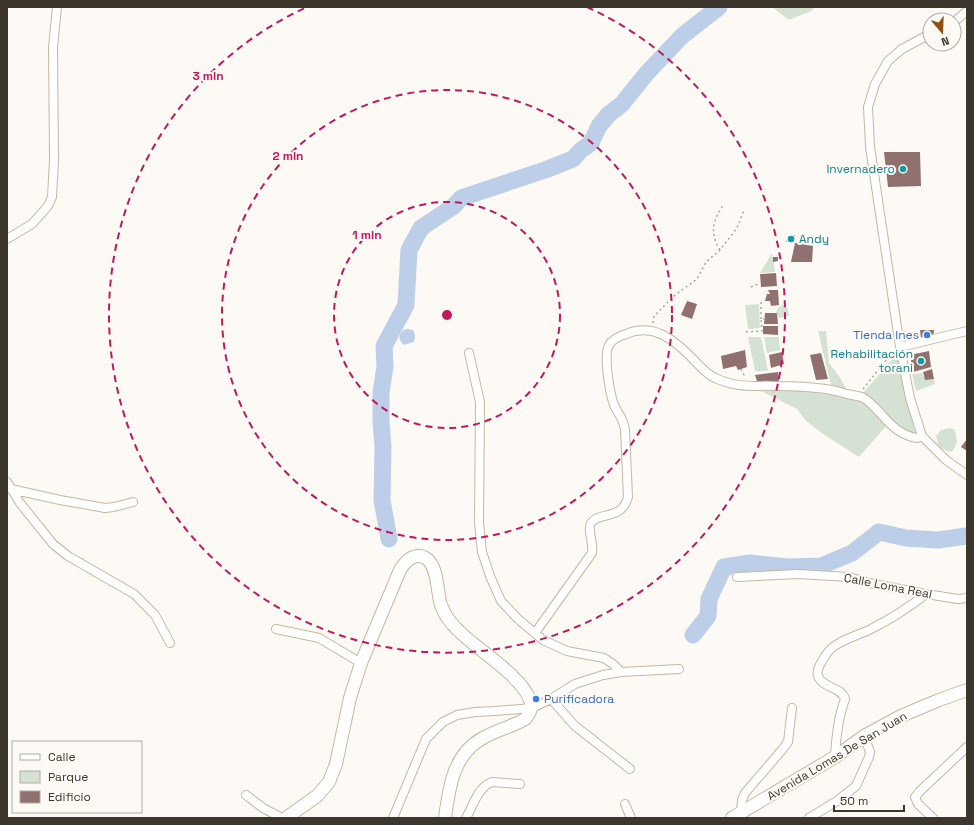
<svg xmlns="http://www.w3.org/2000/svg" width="974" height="825" font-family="'Space Grotesk',sans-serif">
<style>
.green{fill:#d5e2d3}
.water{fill:#bdcee8}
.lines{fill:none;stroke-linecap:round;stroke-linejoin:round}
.river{stroke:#bdcee8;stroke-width:17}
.building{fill:#91716f}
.street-casing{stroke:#c6b79f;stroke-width:10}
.secondary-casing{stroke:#c6b79f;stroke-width:14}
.path{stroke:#a9a59e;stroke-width:1.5;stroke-dasharray:2 3;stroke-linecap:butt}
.street{stroke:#fff;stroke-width:8}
.secondary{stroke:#fff;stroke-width:12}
.ring{fill:none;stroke:#c2185b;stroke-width:2;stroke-dasharray:7 5}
.culture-dot{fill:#0f9aa8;stroke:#fdfaf5;stroke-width:1.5}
.shop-dot{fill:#3f7fe0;stroke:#fdfaf5;stroke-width:1.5}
.labels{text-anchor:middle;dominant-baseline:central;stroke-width:4;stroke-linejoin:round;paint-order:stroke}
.culture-label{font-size:12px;fill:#0d838f;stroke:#fdfaf5;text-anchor:end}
.shop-label{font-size:12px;fill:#366cbe;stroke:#fdfaf5;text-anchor:end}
.street-label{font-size:12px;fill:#3c362c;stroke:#fdfaf5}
.centre{fill:#c2185b;stroke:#fdfaf5;stroke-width:2}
.ring-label{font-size:12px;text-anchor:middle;font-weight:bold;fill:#c2185b;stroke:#fdfaf5;stroke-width:4;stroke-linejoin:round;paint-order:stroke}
</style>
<rect width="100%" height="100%" fill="#fdfaf5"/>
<path class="green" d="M772 7H815L811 11 789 20Z
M772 253 775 272 760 273Z
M759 304 760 328 748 329 745 305Z
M783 305 788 308 789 316 779 318 776 312 779 307Z
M818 331H826L829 363 839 376 847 390 831 385Z
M748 337H761L768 371H755Z
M764 337H779L780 350 767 353Z
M897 354 916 435C894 426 879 410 862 394Z
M922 373 925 380 934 379 935 384 916 391 912 374Z
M812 390 865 402 887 425 859 457 823 434 806 421 797 409 761 391Z
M950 428 955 430 957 442 953 451C947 453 945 449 939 447L936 436 941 430Z"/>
<path class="water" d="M407 329 413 330C416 335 415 337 414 342L404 345C397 339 398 332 407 329Z"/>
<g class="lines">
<path class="river" d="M389 539 382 500 383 447 381 421V392L385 367 384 346 406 305 409 250 421 228 454 206 461 198 545 170 573 159 580 151 591 143 599 126 608 115 622 104 646 74 682 36 719 7
M693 635 708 616 709 599 724 567 750 563 787 567 821 566 852 553 879 532 906 538 938 540 967 536"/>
</g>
<path class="building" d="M884 152H920L921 186 888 187Z
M795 235 794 241 786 242 788 237Z
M795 243 813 246 812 262H791Z
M773 257H778V261L773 262Z
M776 273 777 286 761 287 760 274Z
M768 290H778L779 305 771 306 770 301H765L767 294H770Z
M687 301 697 304 692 319 681 315Z
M765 313H777L778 324H764Z
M763 326H778V335L763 334Z
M920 330H934L933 339H921Z
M745 350 747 367 738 370 736 366 723 369 721 356Z
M929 351 931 367 913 372 910 355Z
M782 352 784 364 771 368 769 355Z
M821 353 828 379 816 380 810 355Z
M932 369 934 379 925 380 923 372Z
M778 372 779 381 758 384 755 375Z
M967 439V451L961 447Z"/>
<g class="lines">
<g class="street-casing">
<path id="street" d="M954 22 967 11
M930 34 902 49 888 61 875 84 868 107 870 147 900 347 910 398 922 436 946 460 967 475
M7 239 32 224 48 206 52 197 54 160 53 47 57 7
M900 347 967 331
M469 353 480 402 479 523 482 552 490 576 501 601 518 619 543 640 567 651 604 658 613 664 621 672
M7 482 20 503 53 544 68 556 134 594 155 615 170 643
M11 489 60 500 105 508 114 507 133 502
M737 577 798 574 849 577 869 583 926 594 958 599 967 598
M276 629 319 638 361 663
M535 633 592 553C594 544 587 530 591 523 599 511 622 521 628 497L625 430C624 420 618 413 614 405 610 394 603 355 609 345 612 339 620 336 626 334 652 323 672 338 690 356 698 364 705 373 715 378 740 389 752 385 778 386 793 386 811 387 826 389 833 390 840 392 847 394 852 395 857 396 862 397 870 401 876 409 882 415 891 426 902 436 917 438L922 436
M551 699 575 726 630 769
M835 757C836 736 838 718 845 699 842 687 822 688 818 676 815 669 827 652 833 647 843 639 859 635 871 629 891 619 908 608 926 594
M246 795 263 808 282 818
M625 804 631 818
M741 813 742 800 745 793 782 750 788 742 792 708
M393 818 426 739 443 722 457 715 475 712 494 711 532 708 551 699 575 684 603 675 621 672 679 669
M466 818C473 806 478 787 492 782L520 784
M809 818 837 801 856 786 869 757 870 752 864 736
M933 818 918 804 915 797 919 792 967 747"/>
</g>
<g class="secondary-casing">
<path id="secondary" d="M286 818 317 796 329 782 336 764 350 698 361 663 400 570C406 560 416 551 427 559 438 567 437 593 441 605 445 617 453 626 462 634 480 651 522 677 530 700 533 707 530 714 525 719 512 727 496 730 483 738 453 754 449 788 445 818
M732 818 835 757 864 736 901 716 939 700 967 690"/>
</g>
<path class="path" d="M720 250C709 232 713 220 724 204
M751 287 760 283
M761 319V303H764
M653 323 654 316 675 295 697 279 706 262 720 250 737 228 744 210
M746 332 762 331 761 319H764
M741 369 745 377
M863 389 892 353"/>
<use href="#street" class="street"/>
<use href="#secondary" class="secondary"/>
</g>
<g class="ring">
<circle cx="447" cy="315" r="113"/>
<circle cx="447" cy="315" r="225"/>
<path d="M587 7A338 338 0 1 1 307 7"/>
</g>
<g class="culture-dot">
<circle cx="903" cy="169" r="4"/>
<circle cx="791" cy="239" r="4"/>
<circle cx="921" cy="361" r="4"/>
</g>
<g class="shop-dot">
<circle cx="927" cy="335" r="4"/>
<circle cx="536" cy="699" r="4"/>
</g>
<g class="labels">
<g class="culture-label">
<text x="895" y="169">Invernadero</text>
<text x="799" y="239" text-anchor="start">Andy</text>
<text x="913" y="354">Rehabilitación<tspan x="913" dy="14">torani</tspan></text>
</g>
<g class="shop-label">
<text x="919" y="335">Tienda Ines</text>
<text x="544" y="699" text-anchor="start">Purificadora</text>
</g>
<g class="street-label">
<text transform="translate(888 586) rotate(11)">Calle Loma Real</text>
<text transform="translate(837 756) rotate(-31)">Avenida Lomas De San Juan</text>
</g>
</g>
<circle cx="447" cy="315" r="6" class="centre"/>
<g class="ring-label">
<text x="208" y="80">3 min</text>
<text x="288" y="160">2 min</text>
<text x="367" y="239">1 min</text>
</g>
<rect width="974" height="825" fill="none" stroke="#3c362c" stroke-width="16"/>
<rect x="12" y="741" width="130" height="72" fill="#fdfaf5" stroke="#b0aca5"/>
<rect x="20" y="754" width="20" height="6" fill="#ffffff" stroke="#b0aca5"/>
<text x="48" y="761" font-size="12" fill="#3c362c">Calle</text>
<rect x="20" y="771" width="20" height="12" fill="#d5e2d3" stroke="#b0aca5"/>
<text x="48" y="781" font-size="12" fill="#3c362c">Parque</text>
<rect x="20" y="791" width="20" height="12" fill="#91716f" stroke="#b0aca5"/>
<text x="48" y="801" font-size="12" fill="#3c362c">Edificio</text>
<g transform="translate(942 32) rotate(161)"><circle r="19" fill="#fdfaf5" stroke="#b0aca5"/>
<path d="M0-3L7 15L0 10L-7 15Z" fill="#8d5010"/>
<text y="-6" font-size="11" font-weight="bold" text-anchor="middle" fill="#3c362c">N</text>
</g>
<path d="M834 805v6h70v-6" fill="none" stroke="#3c362c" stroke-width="2"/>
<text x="840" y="805" font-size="12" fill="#3c362c" stroke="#fdfaf5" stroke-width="3" paint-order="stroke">50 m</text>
</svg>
